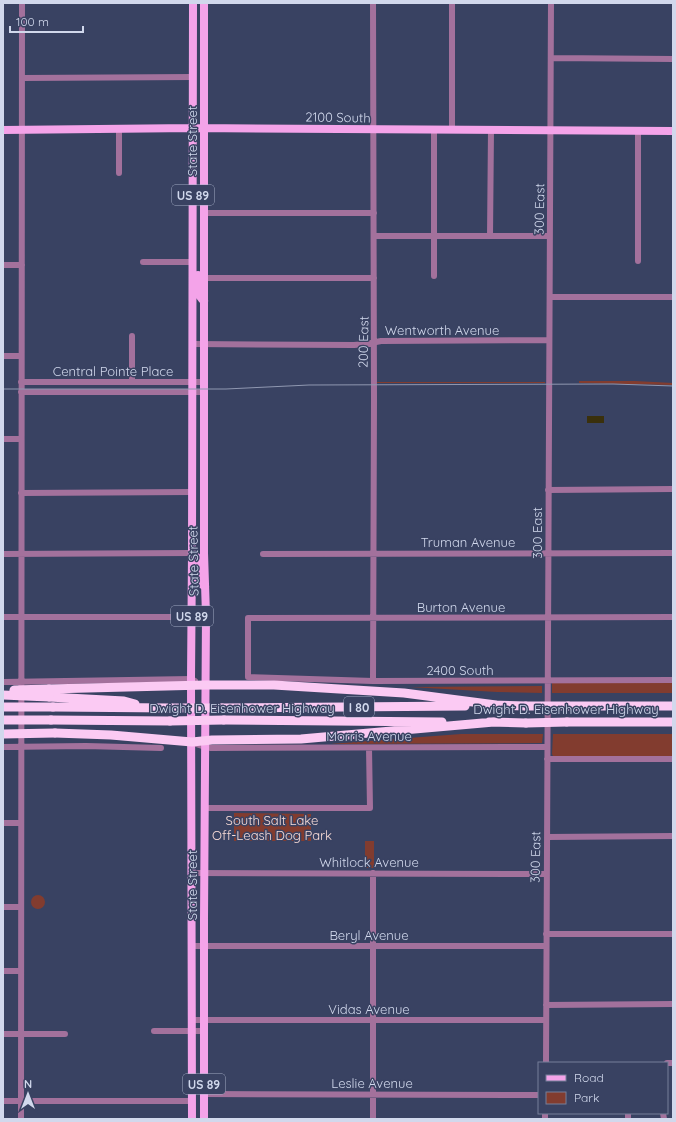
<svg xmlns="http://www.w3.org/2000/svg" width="676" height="1122" font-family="Quicksand,sans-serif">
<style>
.green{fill:#823c2f}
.water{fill:#3a300c}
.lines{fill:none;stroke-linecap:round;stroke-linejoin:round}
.minor{stroke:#a3719c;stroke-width:6}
.major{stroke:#f4a3e9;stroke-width:8}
.highway{stroke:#fbcaf3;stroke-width:9}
.tram{stroke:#9098b1;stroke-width:1}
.highway-bridge{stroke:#fbcaf3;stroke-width:9}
.labels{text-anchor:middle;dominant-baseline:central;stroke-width:3;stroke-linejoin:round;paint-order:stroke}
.shield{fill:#394262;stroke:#a3abc3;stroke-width:1}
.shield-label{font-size:12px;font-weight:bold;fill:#d1d8ec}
.street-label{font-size:13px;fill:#d1d8ec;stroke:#394262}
.park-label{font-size:13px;fill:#f9dcd7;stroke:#394262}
</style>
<rect width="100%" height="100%" fill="#394262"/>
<path class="green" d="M579 381H635L673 383V385L579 383Z
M377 382H545V383H377Z
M552 683H673V693H552Z
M542 686V693L497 692 410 687Z
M461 734H543L542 743 330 744Z
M553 734H673V756H553L552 754Z
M234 813 311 814V841H234Z
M365 841H374V868H365Z
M31 902a7 7 0 1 1 14 0a7 7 0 1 1-14 0Z"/>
<path class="water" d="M587 416H604V423H587Z"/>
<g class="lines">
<path class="minor" d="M452 3V130
M551 58 673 59
M22 78 193 77
M119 129V173
M205 213H374
M374 236H549
M490 236 491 130
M638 261V131
M143 262H193
M3 265H22
M434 276V130
M204 278H374
M550 297H673
M132 336V382
M193 344 354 345 366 344 381 341 549 340
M3 356H21
M21 382H204
M21 392H204
M3 439H21
M548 490 673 489
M21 493 192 492
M3 554 192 553
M263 554 673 553
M3 617H192
M673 617 248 618V677L373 681 673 680
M373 681 374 399 373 3
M3 682 191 679 195 681
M193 743 205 747 211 748 547 747
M3 747 86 746 161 748
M547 759H673
M204 808H370L369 748
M3 823H21
M547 837 673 836
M192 873 546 874
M373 873V1119
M3 907H21
M546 934H673
M192 946H546
M3 971H21
M546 1005 673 1004
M192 1020H546
M154 1031H204
M3 1034H65
M546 1063 551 3
M667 1063H673
M204 1094 539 1095
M3 1101H192
M663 1113 664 1119
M21 1119 22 3
M545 1119V1113
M628 1119V1113"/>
<path class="major" d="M204 3V553L206 615 204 919V1119
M3 130 193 128 673 131
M198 275C198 283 196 296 204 301
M192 553 198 558 199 582 205 587
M192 1119 191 679 192 553 193 3"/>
<path class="highway" d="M49 689 205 685H274L404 693 496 705
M49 697 124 701 135 704
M491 705 526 706
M568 706H673
M53 707 171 708
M222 708 465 706
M51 720 170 721
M224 720 442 722
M489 722 526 723
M567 722H673
M55 733 111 735 192 742 212 740 301 739 494 722"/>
<path class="tram" d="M3 389H226L309 385 613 384 673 386"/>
<path class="highway-bridge" d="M14 690 49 689
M3 695 49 697
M526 706H568
M3 707H53
M171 708H222
M3 720H51
M170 721 224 720
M526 723 567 722
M3 734 55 733"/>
</g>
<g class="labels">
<g class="shield">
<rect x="172" y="185" width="42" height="20" rx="3"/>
<rect x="171" y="606" width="42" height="20" rx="3"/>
<rect x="344" y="697" width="30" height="20" rx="3"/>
<rect x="183" y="1074" width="42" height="20" rx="3"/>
</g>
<g class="shield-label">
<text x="193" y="195">US 89</text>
<text x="192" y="616">US 89</text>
<text x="359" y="707">I 80</text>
<text x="204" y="1084">US 89</text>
</g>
<g class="street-label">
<text transform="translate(338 117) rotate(1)">2100 South</text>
<text transform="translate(192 141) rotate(-90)">State Street</text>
<text transform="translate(539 209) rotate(-89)">300 East</text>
<text x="442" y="330">Wentworth Avenue</text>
<text transform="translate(363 342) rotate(-89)">200 East</text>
<text x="113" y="371">Central Pointe Place</text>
<text transform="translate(537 533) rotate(-90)">300 East</text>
<text x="468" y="542">Truman Avenue</text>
<text transform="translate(193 561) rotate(-91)">State Street</text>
<text x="461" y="607">Burton Avenue</text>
<text x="460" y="670">2400 South</text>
<text x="242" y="708">Dwight D. Eisenhower Highway</text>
<text x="566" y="709">Dwight D. Eisenhower Highway</text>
<text x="369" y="736">Morris Avenue</text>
<text transform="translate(535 857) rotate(-89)">300 East</text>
<text x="369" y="862">Whitlock Avenue</text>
<text transform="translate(192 885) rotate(-90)">State Street</text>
<text x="369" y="935">Beryl Avenue</text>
<text x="369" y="1009">Vidas Avenue</text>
<text x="372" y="1083">Leslie Avenue</text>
</g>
<g class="park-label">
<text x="272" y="820">South Salt Lake<tspan x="272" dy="15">Off-Leash Dog Park</tspan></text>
</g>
</g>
<rect width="676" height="1122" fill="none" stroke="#d1d8ec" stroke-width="8"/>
<rect x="538" y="1062" width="130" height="52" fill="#394262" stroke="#767e99"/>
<rect x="546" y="1075" width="20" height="6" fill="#f4a3e9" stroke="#767e99"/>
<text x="574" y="1082" font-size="12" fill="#d1d8ec">Road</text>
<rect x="546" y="1092" width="20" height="12" fill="#823c2f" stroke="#767e99"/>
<text x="574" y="1102" font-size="12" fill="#d1d8ec">Park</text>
<g transform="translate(28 1094)" stroke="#394262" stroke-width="3" paint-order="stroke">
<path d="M0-3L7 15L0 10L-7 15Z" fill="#d1d8ec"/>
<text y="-6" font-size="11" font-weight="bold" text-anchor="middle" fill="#d1d8ec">N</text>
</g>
<path d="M10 26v6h73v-6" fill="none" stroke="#d1d8ec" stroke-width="2"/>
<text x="16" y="26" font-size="12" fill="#d1d8ec" stroke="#394262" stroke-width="3" paint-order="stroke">100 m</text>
</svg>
